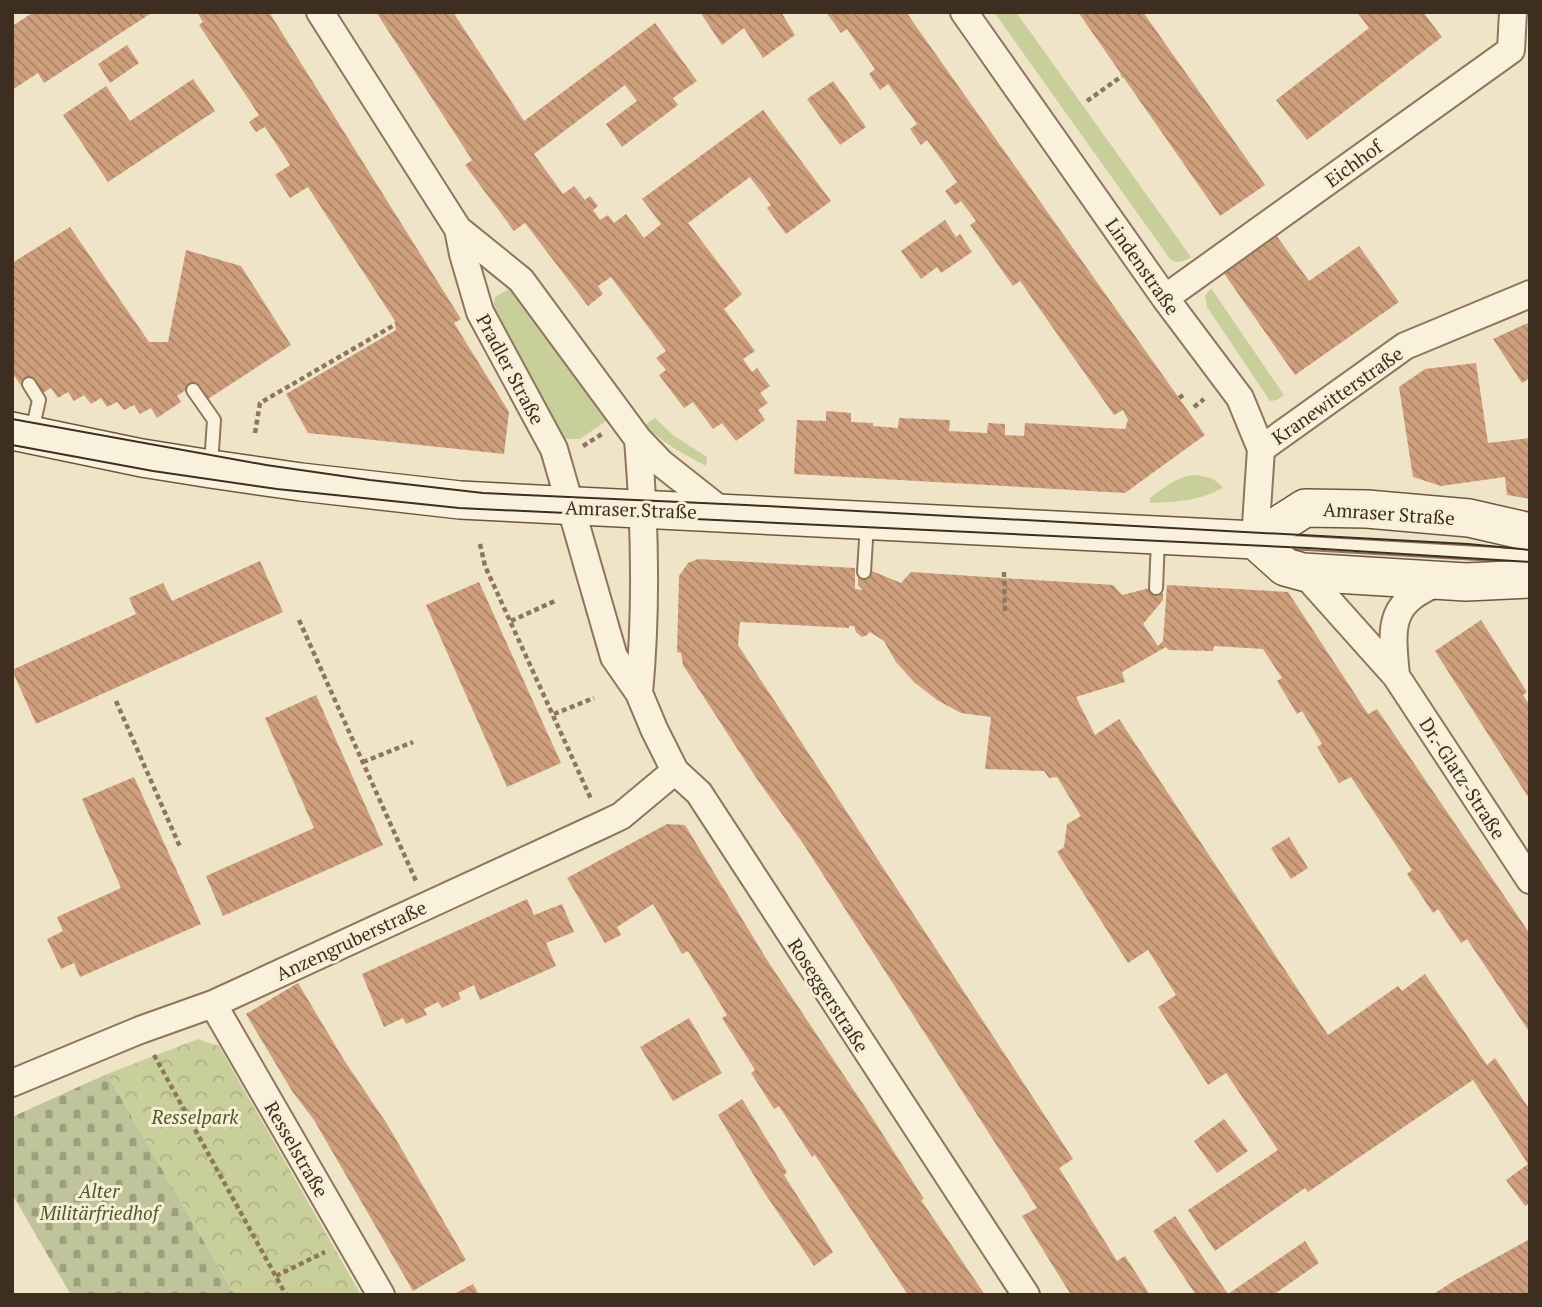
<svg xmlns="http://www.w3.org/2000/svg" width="1542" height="1307" font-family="'PT Serif',serif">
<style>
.green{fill:#c9cf9b}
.cemetery{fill:url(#cemetery-stones)}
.park{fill:url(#park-crowns)}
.building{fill:url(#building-back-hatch)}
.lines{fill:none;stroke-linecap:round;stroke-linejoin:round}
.lane-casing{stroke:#8d765c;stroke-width:16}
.street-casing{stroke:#8d765c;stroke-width:30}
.secondary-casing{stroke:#6f573f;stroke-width:40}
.path{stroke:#8d765c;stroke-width:4.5;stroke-dasharray:5 3.5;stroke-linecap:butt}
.lane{stroke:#faf1dc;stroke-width:12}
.street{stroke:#faf1dc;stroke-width:26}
.secondary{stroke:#faf1dc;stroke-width:37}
.tram{stroke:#3d2e20;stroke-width:2}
.labels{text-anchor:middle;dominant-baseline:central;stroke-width:6;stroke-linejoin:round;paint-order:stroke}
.street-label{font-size:19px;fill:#3d2e20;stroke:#f7eed8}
.park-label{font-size:19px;font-style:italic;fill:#4d5a26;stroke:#f7eed8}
</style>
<defs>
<pattern id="cemetery-stones" width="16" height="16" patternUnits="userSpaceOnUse" patternTransform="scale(1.75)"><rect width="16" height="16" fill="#bfc49a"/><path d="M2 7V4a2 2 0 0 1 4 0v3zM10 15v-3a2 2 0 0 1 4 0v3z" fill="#9ca07d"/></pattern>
<pattern id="park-crowns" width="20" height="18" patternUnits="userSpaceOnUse" patternTransform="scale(1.75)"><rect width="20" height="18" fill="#c9cf9b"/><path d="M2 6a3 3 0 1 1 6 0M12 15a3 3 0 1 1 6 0" fill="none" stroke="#aeb285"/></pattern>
<pattern id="building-back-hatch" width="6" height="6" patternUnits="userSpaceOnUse" patternTransform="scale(1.75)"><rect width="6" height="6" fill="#cf9f7d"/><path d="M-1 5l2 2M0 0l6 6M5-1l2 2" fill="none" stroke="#a98266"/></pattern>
</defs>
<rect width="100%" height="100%" fill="#f0e4c8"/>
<path class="green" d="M994 12H1016L1191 257C1184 262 1177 264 1170 259Z
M1211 288 1284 395 1277 400 1270 401 1207 307 1205 296Z
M507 290H514L612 417 580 439H564L493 309 495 297Z
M655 418 673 435 707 457 706 466C684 454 662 443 645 425Z
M1198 475 1213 479 1223 487C1203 501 1174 502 1150 503V498C1165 487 1178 475 1198 475Z"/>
<path class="cemetery" d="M107 1074 235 1295H71L12 1194V1117Z"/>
<path class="park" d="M198 1039 219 1046 361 1295H235L107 1074Z"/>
<path class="building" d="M34 12H153L44 83 38 73 12 90V26Z
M197 12H269L461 319 454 323 509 412 504 454 308 433 286 394 396 330 395 321 308 187 290 198 275 175 290 165 265 127 256 132 249 122 259 115 199 25 203 22Z
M376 12H453L524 121 655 23 697 81 673 98 678 105 622 147 606 124 637 101 625 85 534 154 563 194 574 186 585 200 590 196 598 206 593 210 600 220 608 215 614 223 626 214 644 238 661 224 642 199 763 110 831 201 786 234 767 208 771 205 750 177 688 223 742 294 724 309 755 351 743 359 752 372 757 368 770 386 760 393 768 403 758 410 765 420 736 441 722 423 713 429 693 402 684 408 659 375 666 370 656 358 666 351 611 277 598 286 603 294 588 306 525 223 514 231 465 165 472 160Z
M700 12H781L795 35 763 58 744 28 722 45Z
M826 12H906L1205 435 1125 493 794 474 797 420 826 421V411L851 413V422L873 423V426L898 428 899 418 950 420 949 431 987 433 988 423 1005 424V435L1024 436 1025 423 1125 429 1128 420 1123 410 1114 415 1020 281 1013 286 970 225 976 221 961 201 955 205 945 191 957 182 943 162 927 140 921 145 910 129 917 124 888 84 880 90 869 74 875 69 847 29 841 33Z
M1078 12H1143L1265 185 1220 216Z
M1357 12H1423L1442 37 1307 140 1276 100 1369 28Z
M127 45 139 63 110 83 98 64Z
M193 79 215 111 108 182 63 115 106 86 130 121Z
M833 81 866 127 840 145 807 99Z
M945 220 956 237 960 234 972 252 941 273 937 267 921 279 901 251Z
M70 227 149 342H168L186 250 241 266 291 345 208 399 199 387 193 390 190 387 177 396 181 402 157 418 151 408 140 414 134 405 124 410 117 402 107 407 101 398 91 404 84 395 74 401 68 392 58 398 51 388 41 394 34 385 25 391 12 373V263Z
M1276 235 1309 281 1359 246 1399 302 1295 375 1223 272Z
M1530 322V378L1522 383 1493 339Z
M1476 363 1488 443 1530 438V499L1507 495 1505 477 1441 486 1413 477 1399 387 1425 369Z
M698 559 855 568V589L863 590 858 585V577L860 573 870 574 872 571 901 583 911 572 1113 585 1122 595 1150 588 1161 590 1163 594V600L1143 624 1158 646 1163 641 1167 585 1288 592 1368 714 1377 709 1530 934V1033L1467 939 1461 943 1438 909 1433 913 1407 874 1412 870 1351 777 1339 783 1317 747 1322 744 1302 711 1297 714 1277 681 1282 678 1263 649 1214 646 1213 651 1169 650 1166 647 1122 672 1125 682 1076 697 1095 735 1119 719 1328 1035 1398 986 1402 991 1425 974 1487 1065 1495 1058 1530 1110V1203L1525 1206 1506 1180 1528 1164 1473 1080 1308 1192 1305 1188 1215 1251 1188 1210 1278 1150 1226 1073 1208 1085 1158 1007 1176 995 1148 950 1128 963 1057 852 1064 847 1067 824 1081 816 1057 777 1049 778 1044 771 985 769 991 717 961 713 937 700 914 682 896 662 884 641 870 632 867 635 862 637 856 632 854 626H849V628L740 622 738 645 1073 1159 1059 1168 1117 1261 1125 1256 1150 1295H1071L1022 1216 1037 1208 804 845 757 779 683 665 681 653 677 652 679 576 688 563Z
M260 561 283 612 36 724 12 670 136 614 129 598 163 583 172 601Z
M479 582 561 763 507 787 426 605Z
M1481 620 1527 692 1523 695 1530 706V800L1435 651Z
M316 695 383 845 223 916 206 876 314 828 265 718Z
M134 777 201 924 80 977 74 963 61 969 47 939 63 931 57 917 121 888 82 799Z
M667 824 685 825 767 960 873 1119 924 1199 921 1200 985 1295H908L815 1155 812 1157 779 1106 774 1109 751 1073 755 1070 722 1018 727 1015 688 951 682 954 653 904 617 927 621 935 605 943 567 878Z
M1289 837 1308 868 1291 879 1271 848Z
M527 899 534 915 562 904 574 932 546 943 556 966 480 1000 474 985 458 993 461 999 442 1008 438 1002 424 1009 427 1015 406 1024 403 1018 384 1027 362 974Z
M298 983 344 1060 387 1124 466 1260 413 1291 314 1120 292 1091 246 1014Z
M689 1018 722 1073 673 1101 640 1047Z
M742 1099 787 1172 784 1175 833 1252 814 1266 762 1189 718 1115Z
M1224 1119 1248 1151 1217 1173 1194 1141Z
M1175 1216 1228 1294 1305 1241 1319 1263 1273 1295H1196L1153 1231Z
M1530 1239V1295H1432L1457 1279Z
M473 1284 479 1295H452Z"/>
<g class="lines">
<g class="lane-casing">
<path id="lane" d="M29 384 39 400 32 431
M193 390 214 420 211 465
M1273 541 1530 556
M864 572 867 524
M1156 588 1158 539"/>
</g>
<g class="street-casing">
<path id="street" d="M320 12 458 229 521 280 638 439 661 463 723 512
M964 12 1165 298 1240 398 1261 449 1255 540
M458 229 463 254 480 312 554 449 614 657 639 693 654 729 675 771 699 793 1026 1295
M1165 298 1511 50 1513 12
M638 439C645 524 647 608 639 693
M1261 449 1405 346 1530 294
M1303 572 1396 676 1530 880
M1396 676C1391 624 1388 602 1442 581
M213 1004 381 1295
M12 1083 140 1030 213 1004 602 825 621 816 675 771"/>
</g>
<g class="secondary-casing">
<path id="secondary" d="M12 431 142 458 211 469 301 482 460 500 1255 540 1305 508 1367 509 1469 518 1530 532
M1255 540 1285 567 1303 572 1466 582 1530 579"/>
</g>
<path class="path" d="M1087 101 1122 76
M1179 398 1185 394
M1194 407 1204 399
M255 433 260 403 396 324
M583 446 602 434
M480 544 485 566 591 799
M1004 572 1005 614
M299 620 416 881
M511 621 557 600
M116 701 180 847
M554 714 594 698
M363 762 413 742
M154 1055 286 1295
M276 1276 325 1252"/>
<use href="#lane" class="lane"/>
<use href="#street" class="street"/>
<use href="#secondary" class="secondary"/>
<path class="tram" d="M12 419 266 465 370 480 483 493 746 505 1468 544 1530 550
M12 445 153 471 277 489 459 508 1308 548 1530 562"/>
</g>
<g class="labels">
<g class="street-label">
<text transform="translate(1353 163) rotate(-36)">Eichhof</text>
<text transform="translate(1143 266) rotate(55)">Lindenstraße</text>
<text transform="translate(511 369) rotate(62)">Pradler Straße</text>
<text transform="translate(1337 395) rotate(-35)">Kranewitterstraße</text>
<text transform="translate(631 509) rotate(2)">Amraser Straße</text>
<text transform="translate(1389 513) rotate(4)">Amraser Straße</text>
<text transform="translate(1463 778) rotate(57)">Dr.-Glatz-Straße</text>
<text transform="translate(351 940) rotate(-25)">Anzengruberstraße</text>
<text transform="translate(829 995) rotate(57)">Roseggerstraße</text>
<text transform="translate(297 1149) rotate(60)">Resselstraße</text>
</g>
<g class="park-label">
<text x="195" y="1116">Resselpark</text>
<text x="99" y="1190">Alter<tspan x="99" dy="22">Militärfriedhof</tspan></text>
</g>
</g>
<rect width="1542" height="1307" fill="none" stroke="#3d2e20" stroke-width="28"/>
</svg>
